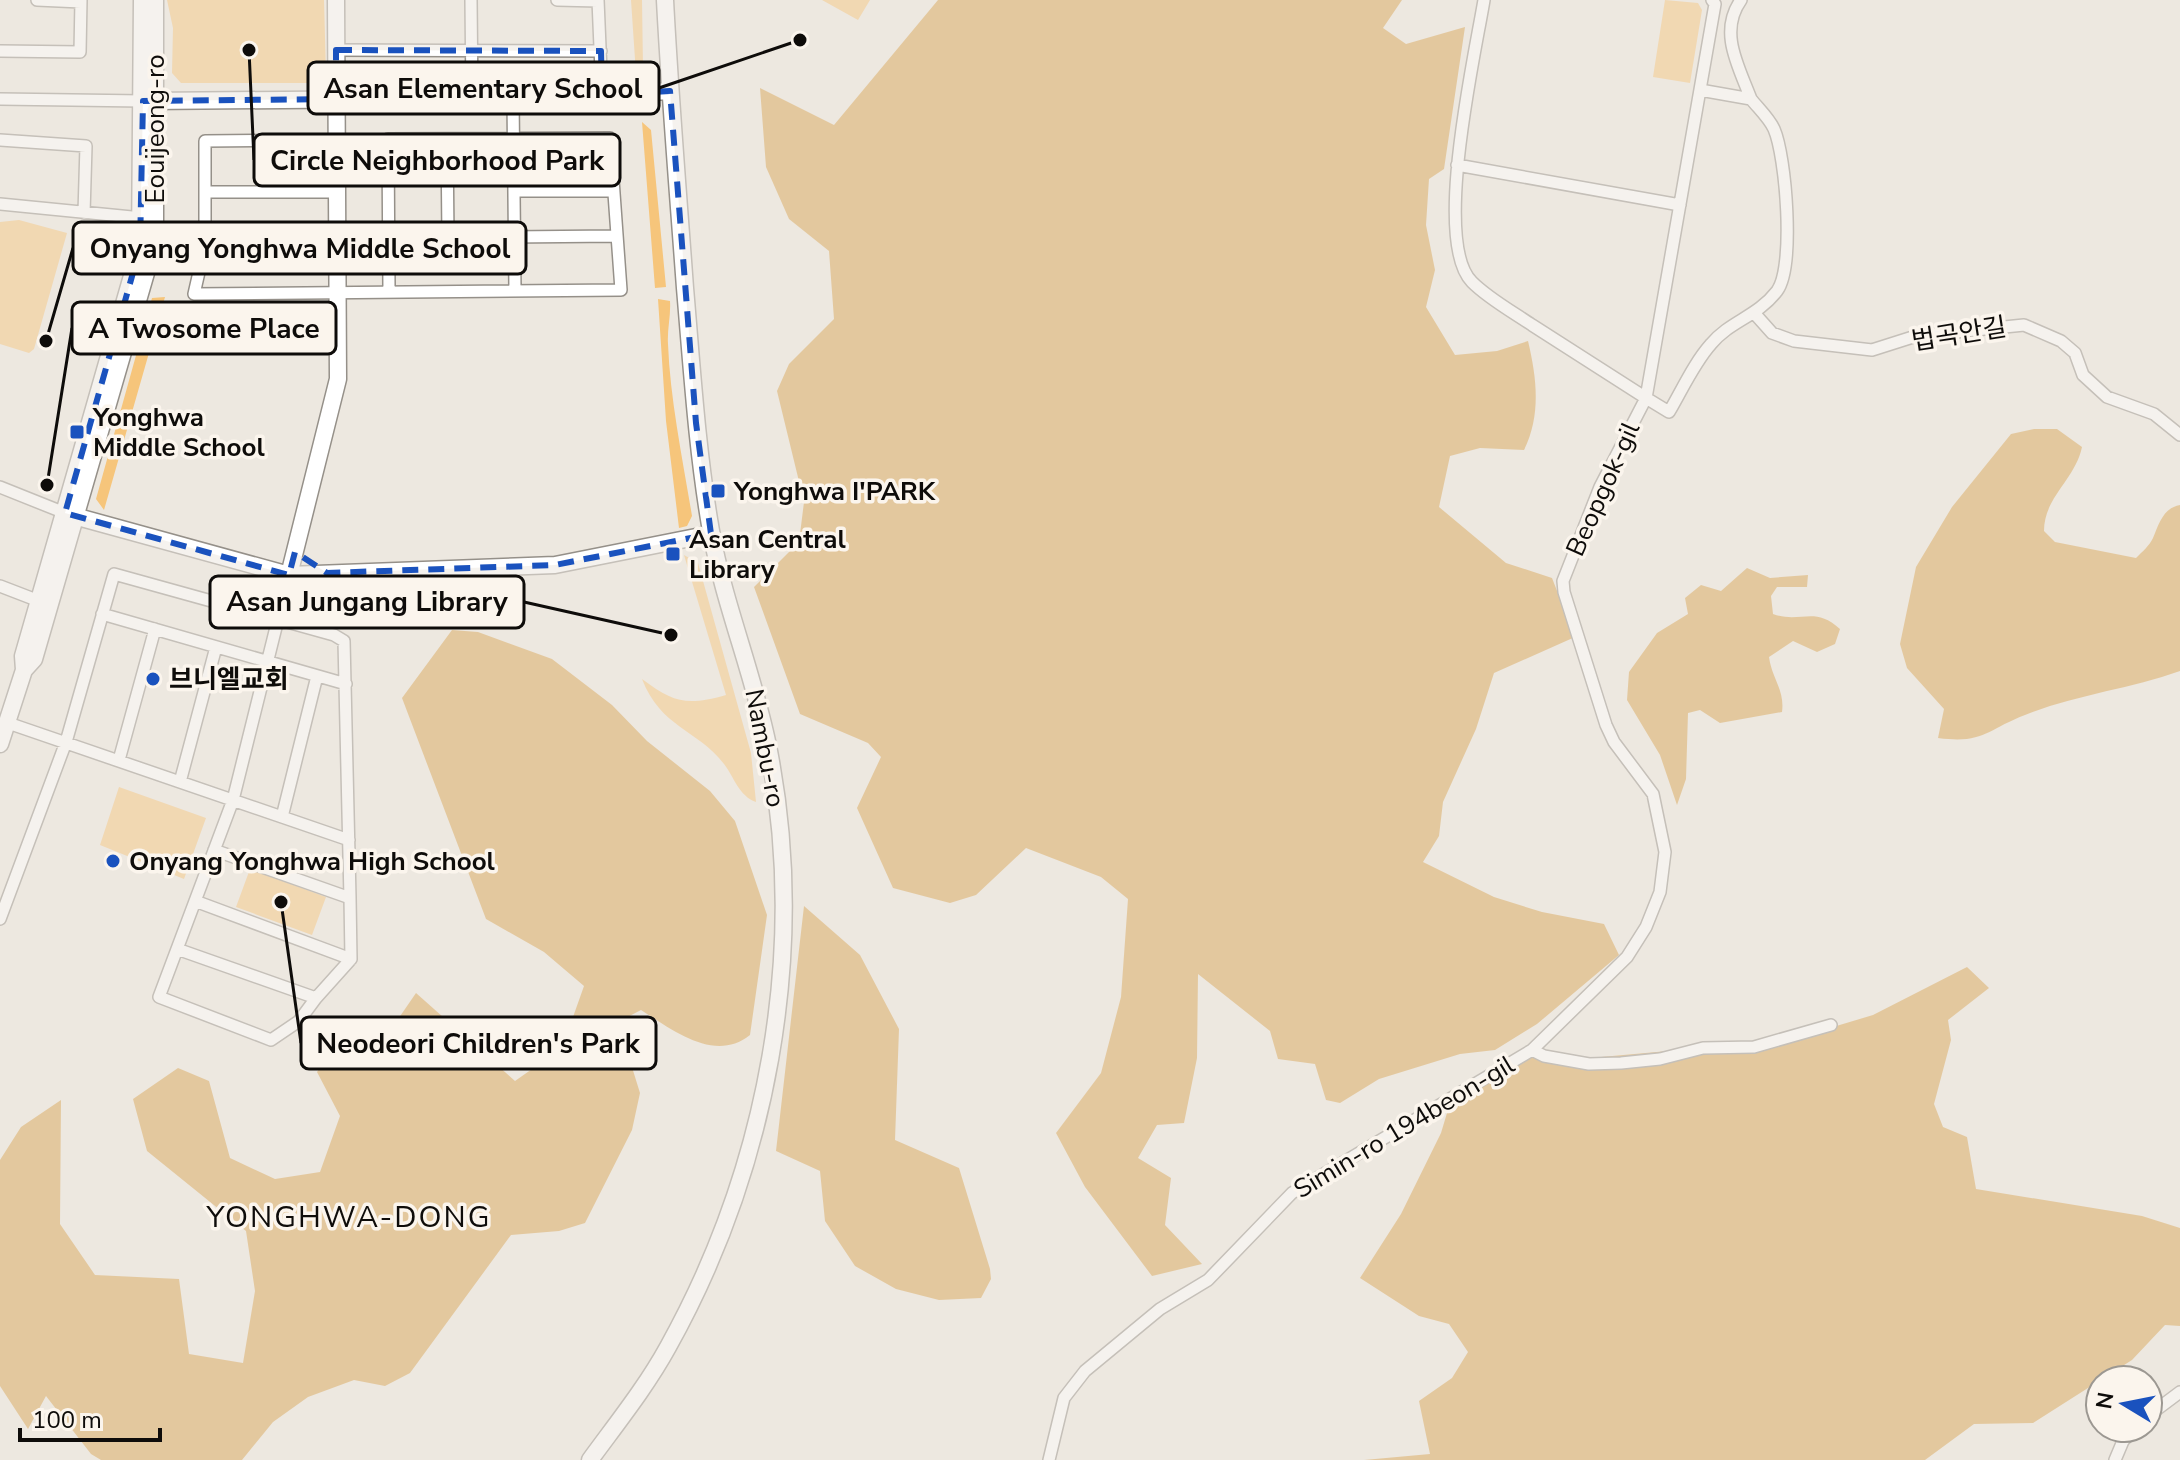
<svg xmlns="http://www.w3.org/2000/svg" width="2180" height="1460" font-family="'Nunito Sans','Noto Sans KR',sans-serif">
<style>
.green{fill:#f6c57b}
.forest{fill:#d8a34f}
.lines{fill:none;stroke-linecap:round;stroke-linejoin:round}
.street-casing{stroke:#959089;stroke-width:14}
.secondary-casing{stroke:#959089;stroke-width:19}
.street{stroke:#fff;stroke-width:11}
.secondary{stroke:#fff;stroke-width:16}
.marked{fill:none;stroke:#1a52be;stroke-width:6;stroke-dasharray:16 10;stroke-linejoin:round}
.poi-dot{fill:#1a52be;stroke:#fbf5ed;stroke-width:3}
.labels{text-anchor:middle;dominant-baseline:central;stroke-width:7;stroke-linejoin:round;paint-order:stroke}
.street-label{font-size:26px;fill:#0e0c0a;stroke:#fbf5ed}
.poi-label{font-size:26px;font-weight:bold;fill:#0e0c0a;stroke:#fbf5ed;text-anchor:start}
.quarter-label{font-size:30px;letter-spacing:2px;fill:#0e0c0a;stroke:#fbf5ed}
.leader{fill:none;stroke:#0e0c0a;stroke-width:3}
.callout-dot{fill:#0e0c0a;stroke:#fbf5ed;stroke-width:3}
.callout{fill:#fbf5ed;stroke:#0e0c0a;stroke-width:3}
.callout-label{font-size:28px;text-anchor:middle;font-weight:bold;fill:#0e0c0a}
</style>
<rect width="100%" height="100%" fill="#ede8e0"/>
<path class="green" d="M167 0H324L326 74 317 83H181L172 73 173 28Z
M631 0H642L643 68 636 74Z
M822 0H870L858 20Z
M1665 0 1698 3 1702 10 1690 83 1653 77Z
M642 122 651 130 666 287 655 288Z
M19 220 67 233 34 349 29 353 0 344V222Z
M165 297 104 510 96 499 152 298Z
M658 299 670 301C671 316 667 330 668 344 670 399 683 461 692 516L687 526 679 528 666 421Z
M684 555 698 563 751 753 756 802C739 796 734 777 724 764 697 729 661 728 642 679 674 703 687 706 726 695Z
M119 787 206 818 184 879 100 845Z
M250 869 326 897 312 935 236 907Z"/>
<path class="forest" d="M938 0H1402L1383 28 1406 44 1465 27 1444 169 1429 179 1426 225 1435 270 1426 307 1455 355 1497 351 1528 341C1537 379 1541 415 1524 450L1480 448 1450 456 1439 507 1506 563 1552 578 1575 637 1494 673 1476 729 1443 802 1439 836 1423 862 1494 897 1542 912 1604 924 1619 955 1537 1024 1495 1050 1460 1054 1379 1079 1340 1103 1326 1100 1315 1064 1278 1059 1270 1031 1198 974 1197 1058 1184 1123 1157 1125 1138 1158 1171 1178 1165 1225 1202 1264 1152 1276 1085 1187 1056 1133 1101 1073 1121 997 1128 899 1101 877 1026 848 976 895 950 903 893 888 857 808 881 757 868 743 800 714 754 587 799 542 804 502 777 391 789 364 834 319 829 251 789 219 766 167 760 88 834 125Z
M2034 429H2057L2082 447C2075 480 2044 497 2044 531L2055 542 2136 558C2142 552 2150 545 2153 538 2159 524 2163 508 2180 505V671C2130 689 2074 695 2025 715 1986 730 1984 744 1938 738L1944 709 1907 668 1900 644 1916 567 1952 507 2011 434Z
M1747 568 1770 578 1808 575 1807 587H1777L1771 596 1773 614C1801 624 1814 605 1840 629L1835 644 1817 652 1793 641 1769 657C1772 679 1785 690 1782 712L1720 723 1700 710 1688 713 1686 779 1677 805 1660 755 1627 700 1629 672 1657 633 1688 614 1685 598 1701 585 1721 591Z
M452 630 478 632 552 659 612 705 647 741 710 791 735 821 767 915 750 1035C715 1063 674 1031 641 1010L618 1022 640 1093 632 1130 585 1223 559 1231 511 1235 410 1373 385 1386 354 1380 308 1397 273 1422 242 1460H101L91 1454 46 1396 28 1429 0 1386V1160L21 1127 61 1100 60 1224 95 1275 179 1279 189 1354 243 1363 255 1291 246 1231 147 1151 133 1099 178 1068 209 1081 230 1158 275 1179 320 1172 340 1116 317 1072 348 1027 383 1041 416 993 515 1081 562 1048 584 986 544 952 486 919 402 698Z
M804 906 860 955 899 1029 895 1140 959 1168 990 1269 991 1279 981 1298 939 1300 896 1289 855 1266 825 1221 820 1171 776 1151Z
M1967 967 1989 988 1948 1020 1951 1040 1934 1104 1943 1127 1967 1137 1976 1189 2142 1216 2180 1228V1326L2165 1325 2132 1360 2033 1423 1974 1424 1925 1460H1364L1430 1454 1419 1401 1452 1378 1468 1352 1449 1324 1419 1316 1360 1278 1401 1214 1441 1133 1450 1103 1525 1052 1568 1060 1734 1045 1813 1033 1873 1015Z"/>
<g class="lines">
<g class="street-casing">
<path id="street" d="M37 0 81 2
M471 0 472 98
M557 0 598 1
M598 0 602 95
M1484 0C1475 55 1432 242 1472 282 1489 299 1513 312 1532 325 1570 349 1608 374 1646 398L1715 4 1712 0
M1741 0C1718 32 1739 67 1751 99
M336 50 601 51
M0 51 80 52 81 0
M513 98 515 290
M0 99 143 101
M447 139 448 238
M0 140 86 146 84 213
M336 140 205 141V246L194 294 621 290 610 138 388 139 389 290
M1457 165 1680 205
M514 191H613
M205 192H337
M0 204 142 218
M388 238 617 236
M205 243H337
M1755 314 1772 333 1794 341 1872 350 1916 336 2024 325 2061 341 2075 353 2083 375 2107 397 2154 414 2180 435
M0 487 65 513
M0 586 39 601
M102 614 346 684
M8 723 349 840
M119 760 155 629
M180 782 216 647
M282 817 317 676
M214 850 350 898 351 959 316 998
M195 901 351 959
M0 919 66 742 114 574 334 635 344 641 350 898
M177 949 316 998 299 1021 271 1040 159 997 233 800 289 575
M1532 1050 1544 1056 1589 1064 1621 1063 1660 1059 1703 1048 1754 1047 1831 1025
M2148 1416 2180 1392
M1049 1460 1064 1398 1085 1371 1160 1309 1208 1280 1292 1193 1532 1050 1627 957 1646 927 1660 892 1665 852 1653 794 1614 742 1606 725 1564 592 1563 581 1600 487 1646 398 1669 412C1682 390 1694 363 1711 344 1730 321 1757 317 1777 291 1795 267 1786 156 1774 129 1769 118 1758 108 1751 99L1700 90
M2115 1460 2123 1441 2135 1428"/>
</g>
<g class="secondary-casing">
<path id="secondary" d="M149 101 513 98 670 91
M67 514 289 575 555 565 711 534
M289 575 338 379 336 0
M24 670 34 659 148 266 155 225V0
M0 744 24 670 23 656 140 248 142 0
M590 1460C617 1423 646 1387 668 1347 767 1169 808 953 769 751 755 677 724 605 711 531 697 451 692 369 685 288 678 192 670 96 665 0"/>
</g>
<use href="#street" class="street"/>
<use href="#secondary" class="secondary"/>
</g>
<path d="M0 0H2180V1460H0ZM336 50 601 51 602 95 670 91 696 423 711 534 555 565 327 573 295 552 289 575 65 513 140 248 143 101 336 99Z" fill="#ede8e0" fill-opacity=".55" fill-rule="evenodd"/>
<path class="marked" d="M336 50 601 51 602 95 670 91 696 423 711 534 555 565 327 573 295 552 289 575 65 513 140 248 143 101 336 99Z"/>
<g class="poi-dot">
<rect x="69" y="424" width="16" height="16" rx="4"/>
<rect x="710" y="483" width="16" height="16" rx="4"/>
<rect x="665" y="546" width="16" height="16" rx="4"/>
<circle cx="153" cy="679" r="8"/>
<circle cx="113" cy="861" r="8"/>
</g>
<g class="labels">
<g class="street-label">
<text transform="translate(155 129) rotate(-90)">Eouijeong-ro</text>
<text transform="translate(1959 334) rotate(-9)">법곡안길</text>
<text transform="translate(1603 489) rotate(-66)">Beopgok-gil</text>
<text transform="translate(765 748) rotate(79)">Nambu-ro</text>
<text transform="translate(1404 1127) rotate(-31)">Simin-ro 194beon-gil</text>
</g>
<g class="poi-label">
<text x="93" y="417">Yonghwa<tspan x="93" dy="30">Middle School</tspan></text>
<text x="734" y="491">Yonghwa I'PARK</text>
<text x="689" y="539">Asan Central<tspan x="689" dy="30">Library</tspan></text>
<text x="169" y="679">브니엘교회</text>
<text x="129" y="861">Onyang Yonghwa High School</text>
</g>
<g class="quarter-label">
<text x="349" y="1217">YONGHWA-DONG</text>
</g>
</g>
<path class="leader" d="M800 40L659 88M249 50L254 160M46 341L73 248M47 485L72 328M671 635L524 602M281 902L301 1043"/>
<g class="callout-dot">
<circle cx="800" cy="40" r="8"/>
<circle cx="249" cy="50" r="8"/>
<circle cx="46" cy="341" r="8"/>
<circle cx="47" cy="485" r="8"/>
<circle cx="671" cy="635" r="8"/>
<circle cx="281" cy="902" r="8"/>
</g>
<g class="callout">
<rect x="308" y="62" width="351" height="52" rx="8"/>
<rect x="254" y="134" width="366" height="52" rx="8"/>
<rect x="73" y="222" width="453" height="52" rx="8"/>
<rect x="72" y="302" width="264" height="52" rx="8"/>
<rect x="210" y="576" width="314" height="52" rx="8"/>
<rect x="301" y="1017" width="355" height="52" rx="8"/>
</g>
<g class="callout-label">
<text x="483" y="98">Asan Elementary School</text>
<text x="437" y="170">Circle Neighborhood Park</text>
<text x="300" y="258">Onyang Yonghwa Middle School</text>
<text x="204" y="338">A Twosome Place</text>
<text x="367" y="611">Asan Jungang Library</text>
<text x="478" y="1053">Neodeori Children's Park</text>
</g>
<g transform="translate(2124 1404) rotate(280)"><circle r="38" fill="#fbf5ed" stroke="#9c9892" stroke-width="2"/>
<path d="M0-6L14 30L0 20L-14 30Z" fill="#1a52be"/>
<text y="-12" font-size="22" font-weight="bold" text-anchor="middle" fill="#0e0c0a">N</text>
</g>
<path d="M20 1428v12h140v-12" fill="none" stroke="#0e0c0a" stroke-width="4"/>
<text x="32" y="1428" font-size="24" fill="#0e0c0a" stroke="#fbf5ed" stroke-width="6" paint-order="stroke">100 m</text>
</svg>
